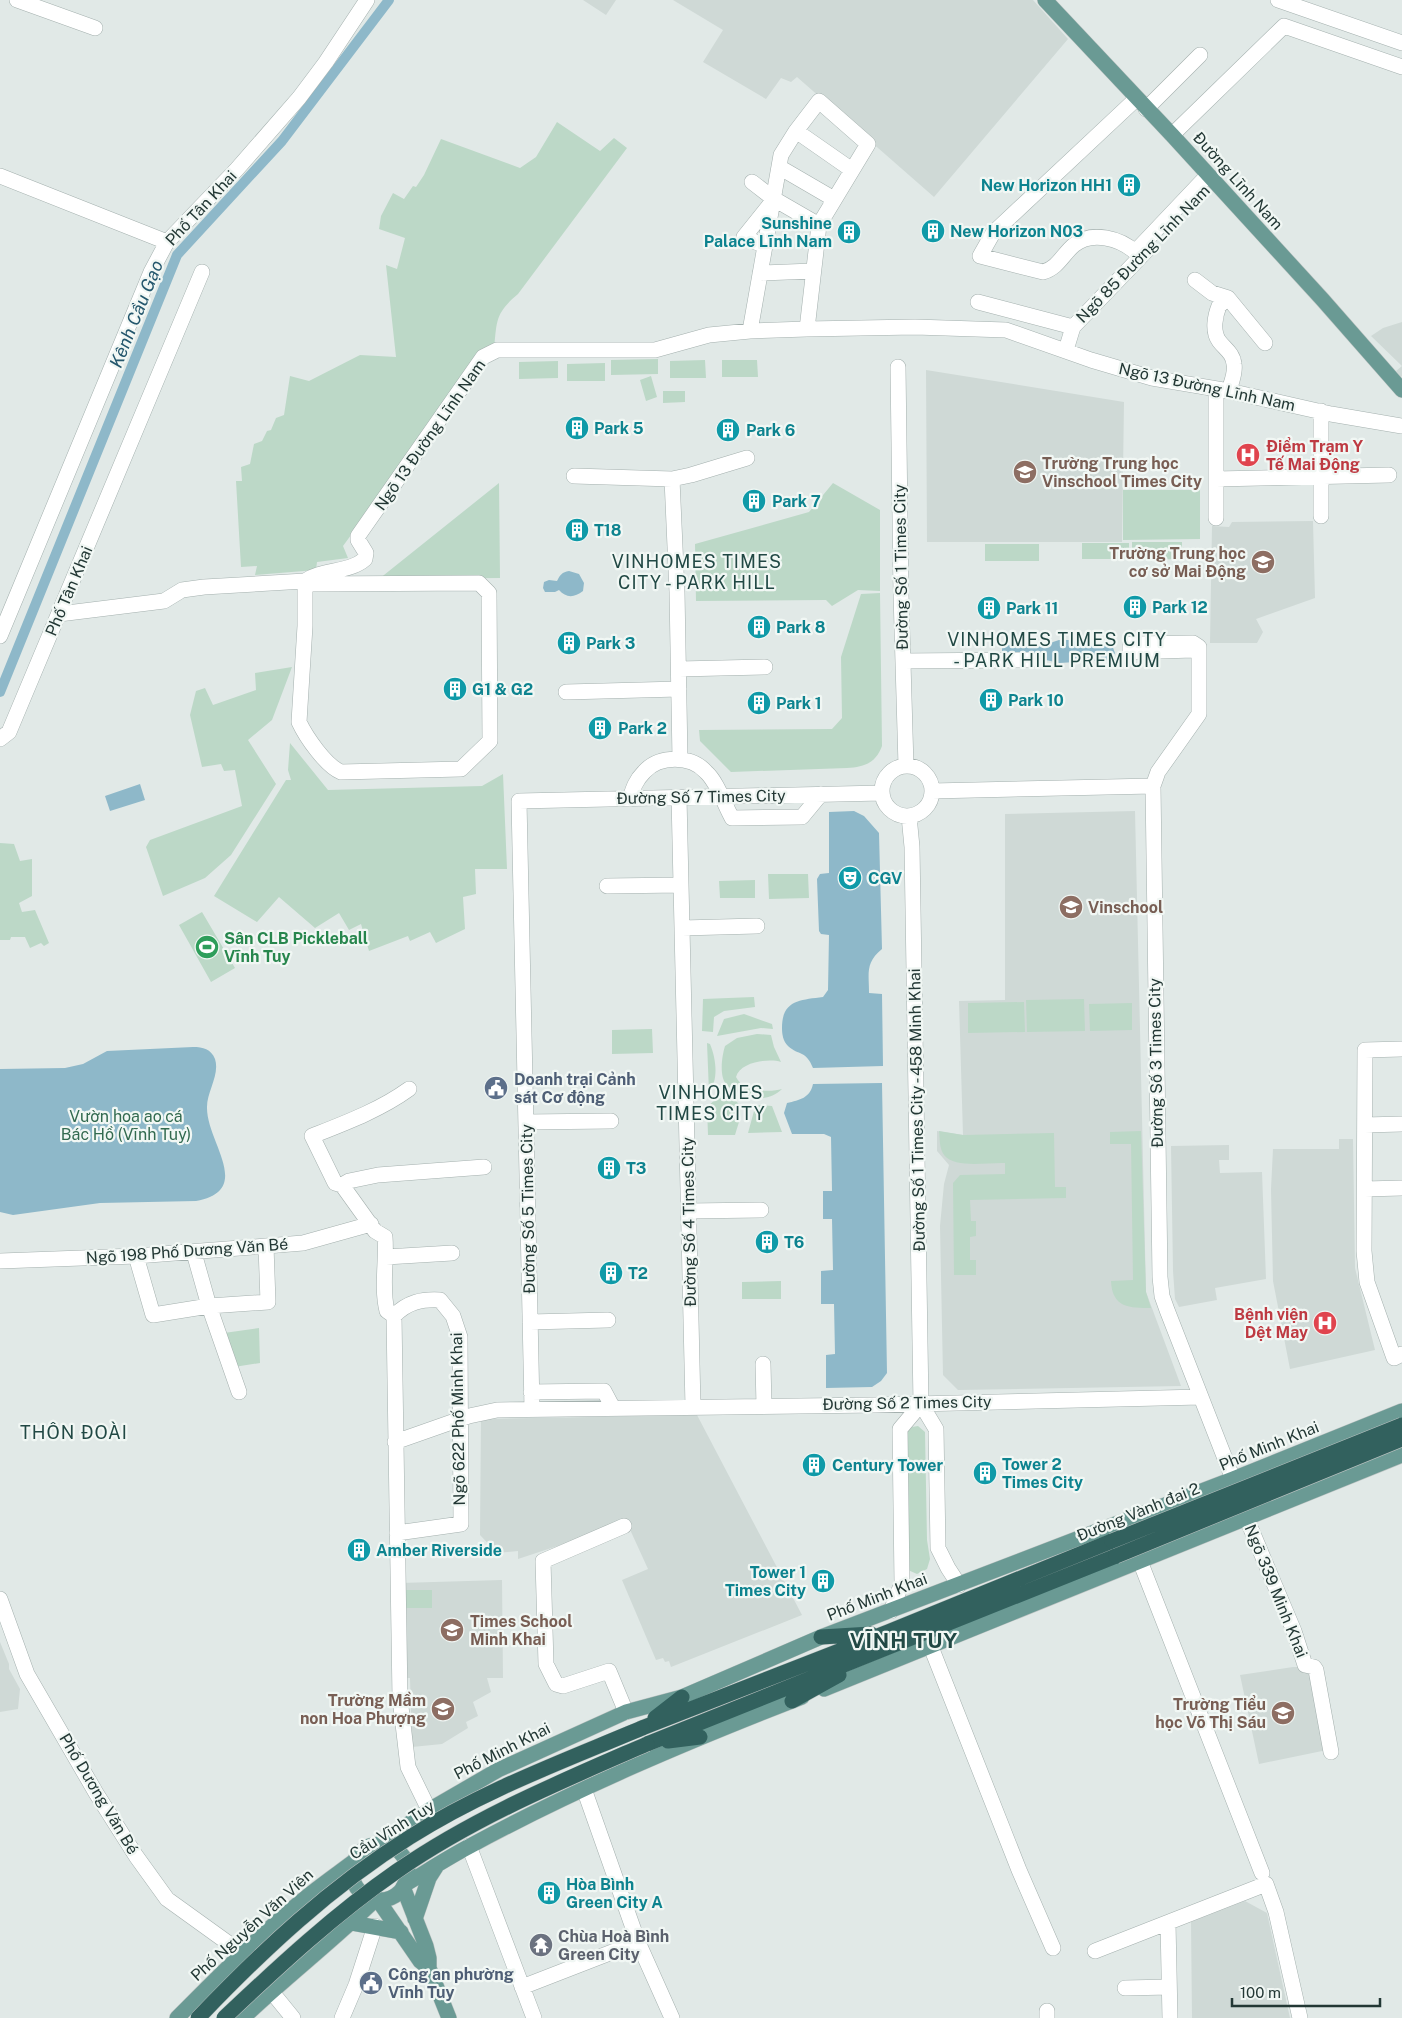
<svg xmlns="http://www.w3.org/2000/svg" width="1402" height="2018" font-family="'Public Sans',sans-serif">
<style>
.built{fill:#cfd9d6}
.green{fill:#bcd8c7}
.water{fill:#8eb8c9}
.lines{fill:none;stroke-linecap:round;stroke-linejoin:round}
.canal{stroke:#8eb8c9;stroke-width:10}
.minor-casing{stroke:#a4b0ae;stroke-width:16}
.major-casing{stroke:#bdc3c2;stroke-width:16}
.highway-casing{stroke:#bdc3c2;stroke-width:16}
.minor{stroke:#fff;stroke-width:15}
.major{stroke:#6a9a94;stroke-width:15}
.highway{stroke:#32615e;stroke-width:15}
.highway-bridge-casing{stroke:#bdc3c2;stroke-width:16;stroke-linecap:butt}
.highway-bridge{stroke:#32615e;stroke-width:15}
.labels{text-anchor:middle;dominant-baseline:central;stroke-width:4.5;stroke-linejoin:round;paint-order:stroke}
.street-label{font-size:16px;fill:#233835;stroke:#f1f7f4}
.culture-label{font-size:16px;font-weight:bold;fill:#0d838f;stroke:#f1f7f4;text-anchor:start}
.health-label{font-size:16px;font-weight:bold;fill:#be3a42;stroke:#f1f7f4;text-anchor:start}
.education-label{font-size:16px;font-weight:bold;fill:#785e54;stroke:#f1f7f4;text-anchor:start}
.leisure-label{font-size:16px;font-weight:bold;fill:#27864d;stroke:#f1f7f4;text-anchor:start}
.service-label{font-size:16px;font-weight:bold;fill:#4e5e75;stroke:#f1f7f4;text-anchor:start}
.park-label{font-size:16px;fill:#326a4f;stroke:#f1f7f4}
.worship-label{font-size:16px;font-weight:bold;fill:#5b616d;stroke:#f1f7f4;text-anchor:start}
.water-label{font-size:18px;font-style:italic;fill:#24576d;stroke:#f1f7f4}
.neighbourhood-label{font-size:18px;letter-spacing:1px;fill:#214844;stroke:#f1f7f4}
.district-label{font-size:21px;font-weight:bold;letter-spacing:1px;fill:#214844;stroke:#f1f7f4}
</style>
<rect width="100%" height="100%" fill="#e1e9e7"/>
<path class="built" d="M583 0H616L606 15Z
M673 0H1033L1068 39 934 197 797 77 791 82 781 78 766 99 703 62 723 30Z
M1402 322V376L1401 377 1396 371 1402 366 1371 336 1383 328Z
M926 370 1124 402 1122 542H927Z
M1313 521 1315 598 1256 619 1263 632 1257 643H1210L1212 526 1229 527 1232 522Z
M1135 811 1146 1292 1181 1386 958 1390 943 1375 940 1226 944 1184 949 1165 937 1151V1131L963 1135 959 1001 1005 1000V814Z
M1339 1139H1353L1355 1268 1375 1350 1290 1369 1273 1281 1271 1189 1273 1149H1339Z
M1229 1145V1160H1219L1220 1173 1262 1172 1266 1279 1215 1288 1217 1300 1179 1307 1175 1299 1173 1271 1171 1146Z
M697 1415 802 1615 671 1667 669 1661 665 1662 663 1658 656 1660 622 1580 648 1569 627 1523 518 1559V1551L497 1553 480 1535 481 1419Z
M502 1580 503 1678H487L491 1692 473 1702 478 1716 466 1722 468 1728 442 1744 412 1747 410 1678H403L400 1583Z
M0 1642 9 1664V1669L20 1689 18 1709 0 1712Z
M1293 1667H1302L1309 1670 1327 1750 1259 1764 1240 1675Z
M1245 1901 1267 1913 1290 2018H1192L1191 1922Z"/>
<path class="green" d="M557 122 600 151 614 138 627 148 518 294C495 313 497 321 494 349L482 356 343 546 348 558 317 562 316 570 255 575 257 566 241 567 236 481H242L241 467 250 464 254 444 262 441 267 431 271 430 276 418 284 415 290 376 309 381 360 355 396 357 386 265 397 269 405 238 379 229 381 216 393 193 404 199 413 186 416 187 424 175 441 139 520 168 536 157Z
M658 359V374L611 375V360Z
M705 360 706 378H670V361Z
M722 360H757L758 377H722Z
M558 361V378L519 379V362Z
M605 363V381H567V364Z
M651 376 657 397 646 401 640 380Z
M663 391H685V402L663 403Z
M499 483 500 578 379 579Z
M833 483 880 510V591L858 590 832 606 826 600 696 601 695 544 809 512Z
M1123 490H1200V539L1123 540Z
M1132 542H1182V559L1132 560Z
M1082 543H1129V559H1082Z
M985 544H1039V561H985Z
M880 593 882 746C876 763 864 767 847 768L731 772 700 741 699 730 832 729 842 718 841 657 861 594Z
M292 667 272 720 248 740 276 784 231 855 205 878 163 896 146 847 150 840 242 806 235 770 224 771 221 764 202 767 190 715 196 691 205 688 213 705 256 690 255 673Z
M290 743 328 790 482 786 503 774 507 869H475L476 894 463 897 465 929 436 943 430 932 410 941 408 936 369 951 361 924 349 930 339 913 315 928 279 897 257 922 214 896 286 780H291L288 770Z
M0 843 14 844 20 861 32 859V896L19 903 22 912 35 910 49 943 44 946 41 943 30 948 25 937H11L10 940H0Z
M768 874H808L809 898 769 899Z
M755 880V898H720L719 881Z
M202 912 235 968 211 982 179 925Z
M754 997 755 1007 724 1011 714 1017 713 1032 702 1031 703 999Z
M1084 999 1085 1031 1027 1032 1026 1000Z
M1024 1002 1025 1032 968 1033V1003Z
M1132 1003V1030L1090 1031 1089 1004Z
M744 1014 772 1024 773 1029 761 1028 717 1036 724 1019Z
M652 1029 653 1053 612 1054V1030Z
M757 1034 771 1035 774 1047 781 1062C769 1058 740 1062 736 1077 742 1091 769 1093 782 1089 769 1102 751 1100 735 1091 732 1089 728 1087 726 1084 719 1075 722 1056 725 1046L737 1038Z
M707 1043 710 1044C716 1058 719 1080 709 1092Z
M717 1098C749 1098 742 1112 735 1135H708L707 1107Z
M759 1105 772 1106 782 1132 748 1133 754 1111Z
M939 1131 963 1135 1054 1133 1055 1187H1066V1198L970 1200 971 1221H976V1236L970 1237V1260H976V1275H954L953 1183 960 1175 1005 1174V1163C989 1162 955 1169 944 1155 939 1148 940 1139 939 1131Z
M1141 1131 1146 1292 1151 1308C1130 1308 1112 1308 1111 1281L1133 1280 1131 1144H1110V1132Z
M781 1281V1299H742V1282Z
M259 1328 260 1363 234 1367 224 1333Z
M918 1426 925 1432 927 1540 930 1559 927 1569 917 1574 908 1570 904 1551 908 1431 912 1427Z
M404 1590H432V1608H404Z"/>
<path class="water" d="M569 571 579 574 584 583 583 591C574 598 566 598 559 590L555 592H545L543 588 544 582 549 580 557 581C560 575 562 572 569 571Z
M1059 640H1071L1089 646 1112 645 1115 653 1110 660 1059 663 1046 660 1002 655V646C1014 643 1023 648 1035 647 1043 647 1051 642 1059 640Z
M140 784 145 800 110 811 105 796Z
M854 811 864 816 879 833 882 949C865 963 869 973 869 993L882 994 883 1066 813 1068C806 1050 799 1056 788 1046 783 1041 782 1034 782 1028 782 1000 800 1000 823 997L828 990 829 935 821 934 819 931 817 879 820 874 829 873V812Z
M193 1047C203 1047 211 1049 215 1059 220 1075 207 1091 207 1107 206 1142 255 1190 196 1201L100 1203 13 1215 0 1212V1069L65 1068 83 1064 107 1051Z
M882 1083 887 1373 881 1381 872 1387 826 1388V1355L835 1354 834 1304H821V1271L833 1270 832 1219H823V1191H832L831 1137 824 1134H792L784 1113 787 1103C800 1100 810 1098 813 1084Z"/>
<g class="lines">
<path class="canal" d="M0 692 177 255 282 141 389 0"/>
<g class="minor-casing">
<path id="minor" d="M17 0 95 28
M1278 0 1402 43
M1136 99 993 233 980 256 1043 272C1058 268 1063 254 1074 245 1092 230 1121 239 1135 252L1208 175
M1146 109 1200 55
M796 131 852 170
M1172 135 1284 26 1402 67
M779 167 834 199
M0 176 167 242
M752 182 774 199 819 225
M765 246 744 237 772 202
M760 273 813 271
M1195 280 1212 293 1228 298
M978 302 1073 327
M750 331 781 155 796 131 819 101 868 144 819 225 807 329
M1066 350 1073 327 1148 249
M898 367 901 594 906 766
M1229 391C1231 383 1236 372 1234 364 1233 353 1225 349 1219 341 1212 331 1215 316 1219 306L1228 298 1265 343
M574 476 672 479 691 475 747 458
M672 479 677 592 680 759
M1216 479 1389 475
M1321 516V411
M1216 518V389
M305 581C322 569 349 573 365 559L366 553 358 540V536L483 357 497 350H655L709 335 750 331 807 329 915 327 1006 330 1091 360 1152 378 1229 391 1331 414 1402 426
M59 614 164 601 182 590 204 587 305 581 312 584 479 583 489 593 490 741 461 769 341 772C326 766 306 737 299 722L305 626V581
M0 636 151 272 167 242 237 169 299 98 326 62 367 0
M1193 643 1199 647 1193 650 1130 652V644Z
M1199 647V714L1158 772 1153 786 1160 1277 1162 1296 1167 1310 1233 1479
M903 661 1031 660
M679 669 765 667
M566 692 679 689
M0 739 9 732 202 272
M882 791a25 25 0 1 1 50 0a25 25 0 1 1-50 0Z
M932 791 1153 786
M679 797 693 1407
M630 799C633 788 636 780 644 772 659 755 691 755 706 772 718 783 724 804 732 818L802 817 821 794
M909 816 912 847 921 1404 936 1429 938 1548 948 1568 959 1585
M607 886 681 885
M682 928 757 926
M1402 1049 1365 1050 1364 1251 1367 1282 1394 1358 1402 1354
M527 1122 611 1121
M1365 1125 1402 1124
M342 1185 335 1183 312 1136C345 1123 380 1110 409 1089
M342 1185 375 1231 385 1237C387 1261 381 1287 387 1311L394 1316
M342 1185 349 1181 378 1175 484 1167
M1365 1189 1402 1188
M689 1211 761 1210
M194 1253 209 1306 239 1392
M136 1256 153 1315 209 1306 268 1302 266 1246
M386 1257 452 1253
M0 1261 136 1256 266 1246 303 1243 371 1224
M394 1316 400 1698 408 1767 429 1810
M394 1316C407 1302 422 1299 440 1300L453 1316 460 1337 461 1524 397 1533
M530 1322 608 1320
M763 1364 764 1406
M531 1392 604 1391 613 1408
M532 1408 519 801 882 793
M395 1442 469 1416 497 1410 875 1405 1201 1397
M1246 1517 1294 1631 1305 1665 1314 1667 1316 1670 1331 1752
M624 1526 543 1561 546 1664 556 1684 563 1686 609 1671 626 1712
M1140 1561 1262 1873
M0 1599 27 1674 96 1793 136 1856 167 1899 242 1953
M891 1611 902 1583 900 1429 921 1404
M931 1647 1019 1870 1053 1948
M584 1789 638 1942 672 2018
M469 1846 534 2018
M1168 1923 1170 2018
M1095 1951 1266 1884 1276 1912 1300 2018
M522 1987 638 1942
M1125 1988 1169 1987
M271 1991 293 2018
M1047 2011V2018
M342 2018 356 1985 375 1926"/>
</g>
<g class="major-casing">
<path id="major" d="M1045 0 1172 135 1322 299 1402 390
M824 1689 1402 1455
M352 1872a28 28 0 1 1 56 0a28 28 0 1 1-56 0Z
M379 1844 429 1810 498 1770 626 1712 682 1697 821 1637 1233 1479 1402 1411
M404 1885C426 1872 447 1858 470 1846 577 1788 689 1741 802 1697
M403 1887 426 1946 429 1958V1968L449 2018
M378 1900 420 1961 429 1968
M415 1919 429 1878 436 1867
M352 1923 401 1932
M177 2018C218 1977 259 1935 304 1899 320 1886 337 1874 353 1862
M243 2018C286 1977 333 1941 376 1899"/>
</g>
<g class="highway-casing">
<path id="highway" d="M821 1637 871 1634
M792 1701 839 1675
M655 1718 682 1697
M642 1728 888 1632 1112 1541
M668 1741 700 1737
M647 1744 1116 1556"/>
</g>
<use href="#minor" class="minor"/>
<use href="#major" class="major"/>
<use href="#highway" class="highway"/>
<g class="highway-bridge-casing">
<path id="highway-bridge" d="M1112 1541 1402 1425
M1116 1556 1402 1439
M198 2018C262 1951 330 1887 410 1837 482 1791 564 1761 642 1728
M224 2018C279 1966 335 1914 397 1871 475 1817 560 1782 647 1744"/>
</g>
<use href="#highway-bridge" class="highway-bridge"/>
</g>
<defs>
<g id="building-disc" transform="scale(1.25)"><circle r="9.5" fill="#0f9aa8" stroke="#f1f7f4"/><path d="M-4-6H4V6H1V3H-1V6H-4ZM-2.5-4.3h1.7v1.8h-1.7ZM.8-4.3h1.7v1.8H.8ZM-2.5-1h1.7V.8h-1.7ZM.8-1h1.7V.8H.8Z" fill="#fff"/></g>
<g id="hospital-disc" transform="scale(1.25)"><circle r="9.5" fill="#e0444e" stroke="#f1f7f4"/><path d="M-5-5h3v3.5h4V-5h3V5h-3V1.5h-4V5h-3Z" fill="#fff"/></g>
<g id="school-disc" transform="scale(1.25)"><circle r="9.5" fill="#8d6e63" stroke="#f1f7f4"/><path d="M0-5L7-2L0 1L-7-2ZM-4 1L0 2.5L4 1V4Q0 6-4 4Z" fill="#fff"/></g>
<g id="theatre-disc" transform="scale(1.25)"><circle r="9.5" fill="#0f9aa8" stroke="#f1f7f4"/><path d="M-5-5.5Q0-4 5-5.5V0Q5 5 0 6Q-5 5-5 0ZM-3.3-2.5H-1v1.5H-3.3ZM1-2.5H3.3v1.5H1ZM-2.8 1Q0 5.5 2.8 1Z" fill="#fff"/></g>
<g id="stadium-disc" transform="scale(1.25)"><circle r="9.5" fill="#2e9e5b" stroke="#f1f7f4"/><path d="M0-5a6.5 5 0 1 0 0 10a6.5 5 0 1 0 0-10ZM-3.5-1.8h7v3.6h-7Z" fill="#fff"/></g>
<g id="civic-disc" transform="scale(1.25)"><circle r="9.5" fill="#5c6f8a" stroke="#f1f7f4"/><path d="M-.6-6.5H3V-4.5H.6V-3L4-1V1h2V6H-6V1h2V-1L-.6-3ZM-1.2 2.5V6h2.4V2.5Z" fill="#fff"/></g>
<g id="temple-disc" transform="scale(1.25)"><circle r="9.5" fill="#6b7280" stroke="#f1f7f4"/><path d="M0-6L5-2H3V0L6.5 2.5H4V6H1.5V3h-3V6H-4V2.5H-6.5L-3 0V-2H-5Z" fill="#fff"/></g>
</defs>
<g fill-rule="evenodd">
<use href="#building-disc" x="1129" y="185"/>
<use href="#building-disc" x="933" y="231"/>
<use href="#building-disc" x="849" y="232"/>
<use href="#building-disc" x="577" y="428"/>
<use href="#building-disc" x="728" y="430"/>
<use href="#hospital-disc" x="1248" y="455"/>
<use href="#school-disc" x="1025" y="472"/>
<use href="#building-disc" x="754" y="501"/>
<use href="#building-disc" x="577" y="530"/>
<use href="#school-disc" x="1263" y="562"/>
<use href="#building-disc" x="1135" y="607"/>
<use href="#building-disc" x="989" y="608"/>
<use href="#building-disc" x="759" y="627"/>
<use href="#building-disc" x="569" y="643"/>
<use href="#building-disc" x="455" y="689"/>
<use href="#building-disc" x="991" y="700"/>
<use href="#building-disc" x="759" y="703"/>
<use href="#building-disc" x="600" y="728"/>
<use href="#theatre-disc" x="850" y="878"/>
<use href="#school-disc" x="1071" y="907"/>
<use href="#stadium-disc" x="207" y="947"/>
<use href="#civic-disc" x="496" y="1088"/>
<use href="#building-disc" x="609" y="1168"/>
<use href="#building-disc" x="767" y="1242"/>
<use href="#building-disc" x="611" y="1273"/>
<use href="#hospital-disc" x="1325" y="1323"/>
<use href="#building-disc" x="814" y="1465"/>
<use href="#building-disc" x="985" y="1473"/>
<use href="#building-disc" x="359" y="1550"/>
<use href="#building-disc" x="823" y="1581"/>
<use href="#school-disc" x="452" y="1630"/>
<use href="#school-disc" x="443" y="1709"/>
<use href="#school-disc" x="1283" y="1713"/>
<use href="#building-disc" x="549" y="1893"/>
<use href="#temple-disc" x="541" y="1945"/>
<use href="#civic-disc" x="371" y="1983"/>
</g>
<g class="labels">
<g class="street-label">
<text transform="translate(1238 181) rotate(48)">Đường Lĩnh Nam</text>
<text transform="translate(201 208) rotate(-47)">Phố Tân Khai</text>
<text transform="translate(1143 254) rotate(-46)">Ngõ 85 Đường Lĩnh Nam</text>
<text transform="translate(1207 387) rotate(12)">Ngõ 13 Đường Lĩnh Nam</text>
<text transform="translate(430 435) rotate(-55)">Ngõ 13 Đường Lĩnh Nam</text>
<text transform="translate(901 567) rotate(-91)">Đường Số 1 Times City</text>
<text transform="translate(69 591) rotate(-67)">Phố Tân Khai</text>
<text transform="translate(701 797) rotate(-1)">Đường Số 7 Times City</text>
<text transform="translate(1156 1063) rotate(-91)">Đường Số 3 Times City</text>
<text transform="translate(917 1110) rotate(-91)">Đường Số 1 Times City - 458 Minh Khai</text>
<text transform="translate(528 1209) rotate(-91)">Đường Số 5 Times City</text>
<text transform="translate(689 1222) rotate(-91)">Đường Số 4 Times City</text>
<text transform="translate(187 1251) rotate(-4)">Ngõ 198 Phố Dương Văn Bé</text>
<text transform="translate(907 1403) rotate(-1)">Đường Số 2 Times City</text>
<text transform="translate(458 1419) rotate(-91)">Ngõ 622 Phố Minh Khai</text>
<text transform="translate(1269 1446) rotate(-22)">Phố Minh Khai</text>
<text transform="translate(1138 1512) rotate(-22)">Đường Vành đai 2</text>
<text transform="translate(1276 1591) rotate(68)">Ngõ 339 Minh Khai</text>
<text transform="translate(877 1597) rotate(-21)">Phố Minh Khai</text>
<text transform="translate(502 1751) rotate(-27)">Phố Minh Khai</text>
<text transform="translate(99 1794) rotate(59)">Phố Dương Văn Bé</text>
<text transform="translate(392 1830) rotate(-32)">Cầu Vĩnh Tuy</text>
<text transform="translate(252 1925) rotate(-42)">Phố Nguyễn Văn Viên</text>
</g>
<g class="culture-label">
<text x="1112" y="185" text-anchor="end">New Horizon HH1</text>
<text x="832" y="223" text-anchor="end">Sunshine<tspan x="832" dy="18">Palace Lĩnh Nam</tspan></text>
<text x="950" y="231">New Horizon N03</text>
<text x="594" y="428">Park 5</text>
<text x="746" y="430">Park 6</text>
<text x="772" y="501">Park 7</text>
<text x="594" y="530">T18</text>
<text x="1152" y="607">Park 12</text>
<text x="1006" y="608">Park 11</text>
<text x="776" y="627">Park 8</text>
<text x="586" y="643">Park 3</text>
<text x="472" y="689">G1 &amp; G2</text>
<text x="1008" y="700">Park 10</text>
<text x="776" y="703">Park 1</text>
<text x="618" y="728">Park 2</text>
<text x="868" y="878">CGV</text>
<text x="626" y="1168">T3</text>
<text x="784" y="1242">T6</text>
<text x="628" y="1273">T2</text>
<text x="1002" y="1464">Tower 2<tspan x="1002" dy="18">Times City</tspan></text>
<text x="832" y="1465">Century Tower</text>
<text x="376" y="1550">Amber Riverside</text>
<text x="806" y="1572" text-anchor="end">Tower 1<tspan x="806" dy="18">Times City</tspan></text>
<text x="566" y="1884">Hòa Bình<tspan x="566" dy="18">Green City A</tspan></text>
</g>
<g class="health-label">
<text x="1266" y="446">Điểm Trạm Y<tspan x="1266" dy="18">Tế Mai Động</tspan></text>
<text x="1308" y="1314" text-anchor="end">Bệnh viện<tspan x="1308" dy="18">Dệt May</tspan></text>
</g>
<g class="education-label">
<text x="1042" y="463">Trường Trung học<tspan x="1042" dy="18">Vinschool Times City</tspan></text>
<text x="1246" y="553" text-anchor="end">Trường Trung học<tspan x="1246" dy="18">cơ sở Mai Động</tspan></text>
<text x="1088" y="907">Vinschool</text>
<text x="470" y="1621">Times School<tspan x="470" dy="18">Minh Khai</tspan></text>
<text x="426" y="1700" text-anchor="end">Trường Mầm<tspan x="426" dy="18">non Hoa Phượng</tspan></text>
<text x="1266" y="1704" text-anchor="end">Trường Tiểu<tspan x="1266" dy="18">học Võ Thị Sáu</tspan></text>
</g>
<g class="leisure-label">
<text x="224" y="938">Sân CLB Pickleball<tspan x="224" dy="18">Vĩnh Tuy</tspan></text>
</g>
<g class="service-label">
<text x="514" y="1079">Doanh trại Cảnh<tspan x="514" dy="18">sát Cơ động</tspan></text>
<text x="388" y="1974">Công an phường<tspan x="388" dy="18">Vĩnh Tuy</tspan></text>
</g>
<g class="park-label">
<text x="126" y="1116">Vườn hoa ao cá<tspan x="126" dy="18">Bác Hồ (Vĩnh Tuy)</tspan></text>
</g>
<g class="worship-label">
<text x="558" y="1936">Chùa Hoà Bình<tspan x="558" dy="18">Green City</tspan></text>
</g>
<g class="water-label">
<text transform="translate(136 314) rotate(-68)">Kênh Cầu Gạo</text>
</g>
<g class="neighbourhood-label">
<text x="697" y="561">VINHOMES TIMES<tspan x="697" dy="21">CITY - PARK HILL</tspan></text>
<text x="1057" y="639">VINHOMES TIMES CITY<tspan x="1057" dy="21">- PARK HILL PREMIUM</tspan></text>
<text x="711" y="1092">VINHOMES<tspan x="711" dy="21">TIMES CITY</tspan></text>
<text x="74" y="1432">THÔN ĐOÀI</text>
</g>
<g class="district-label">
<text x="904" y="1640">VĨNH TUY</text>
</g>
</g>
<path d="M1232 1998v8h148v-8" fill="none" stroke="#233835" stroke-width="2.5"/>
<text x="1240" y="1998" font-size="15" fill="#233835" stroke="#f1f7f4" stroke-width="4" paint-order="stroke">100 m</text>
</svg>
